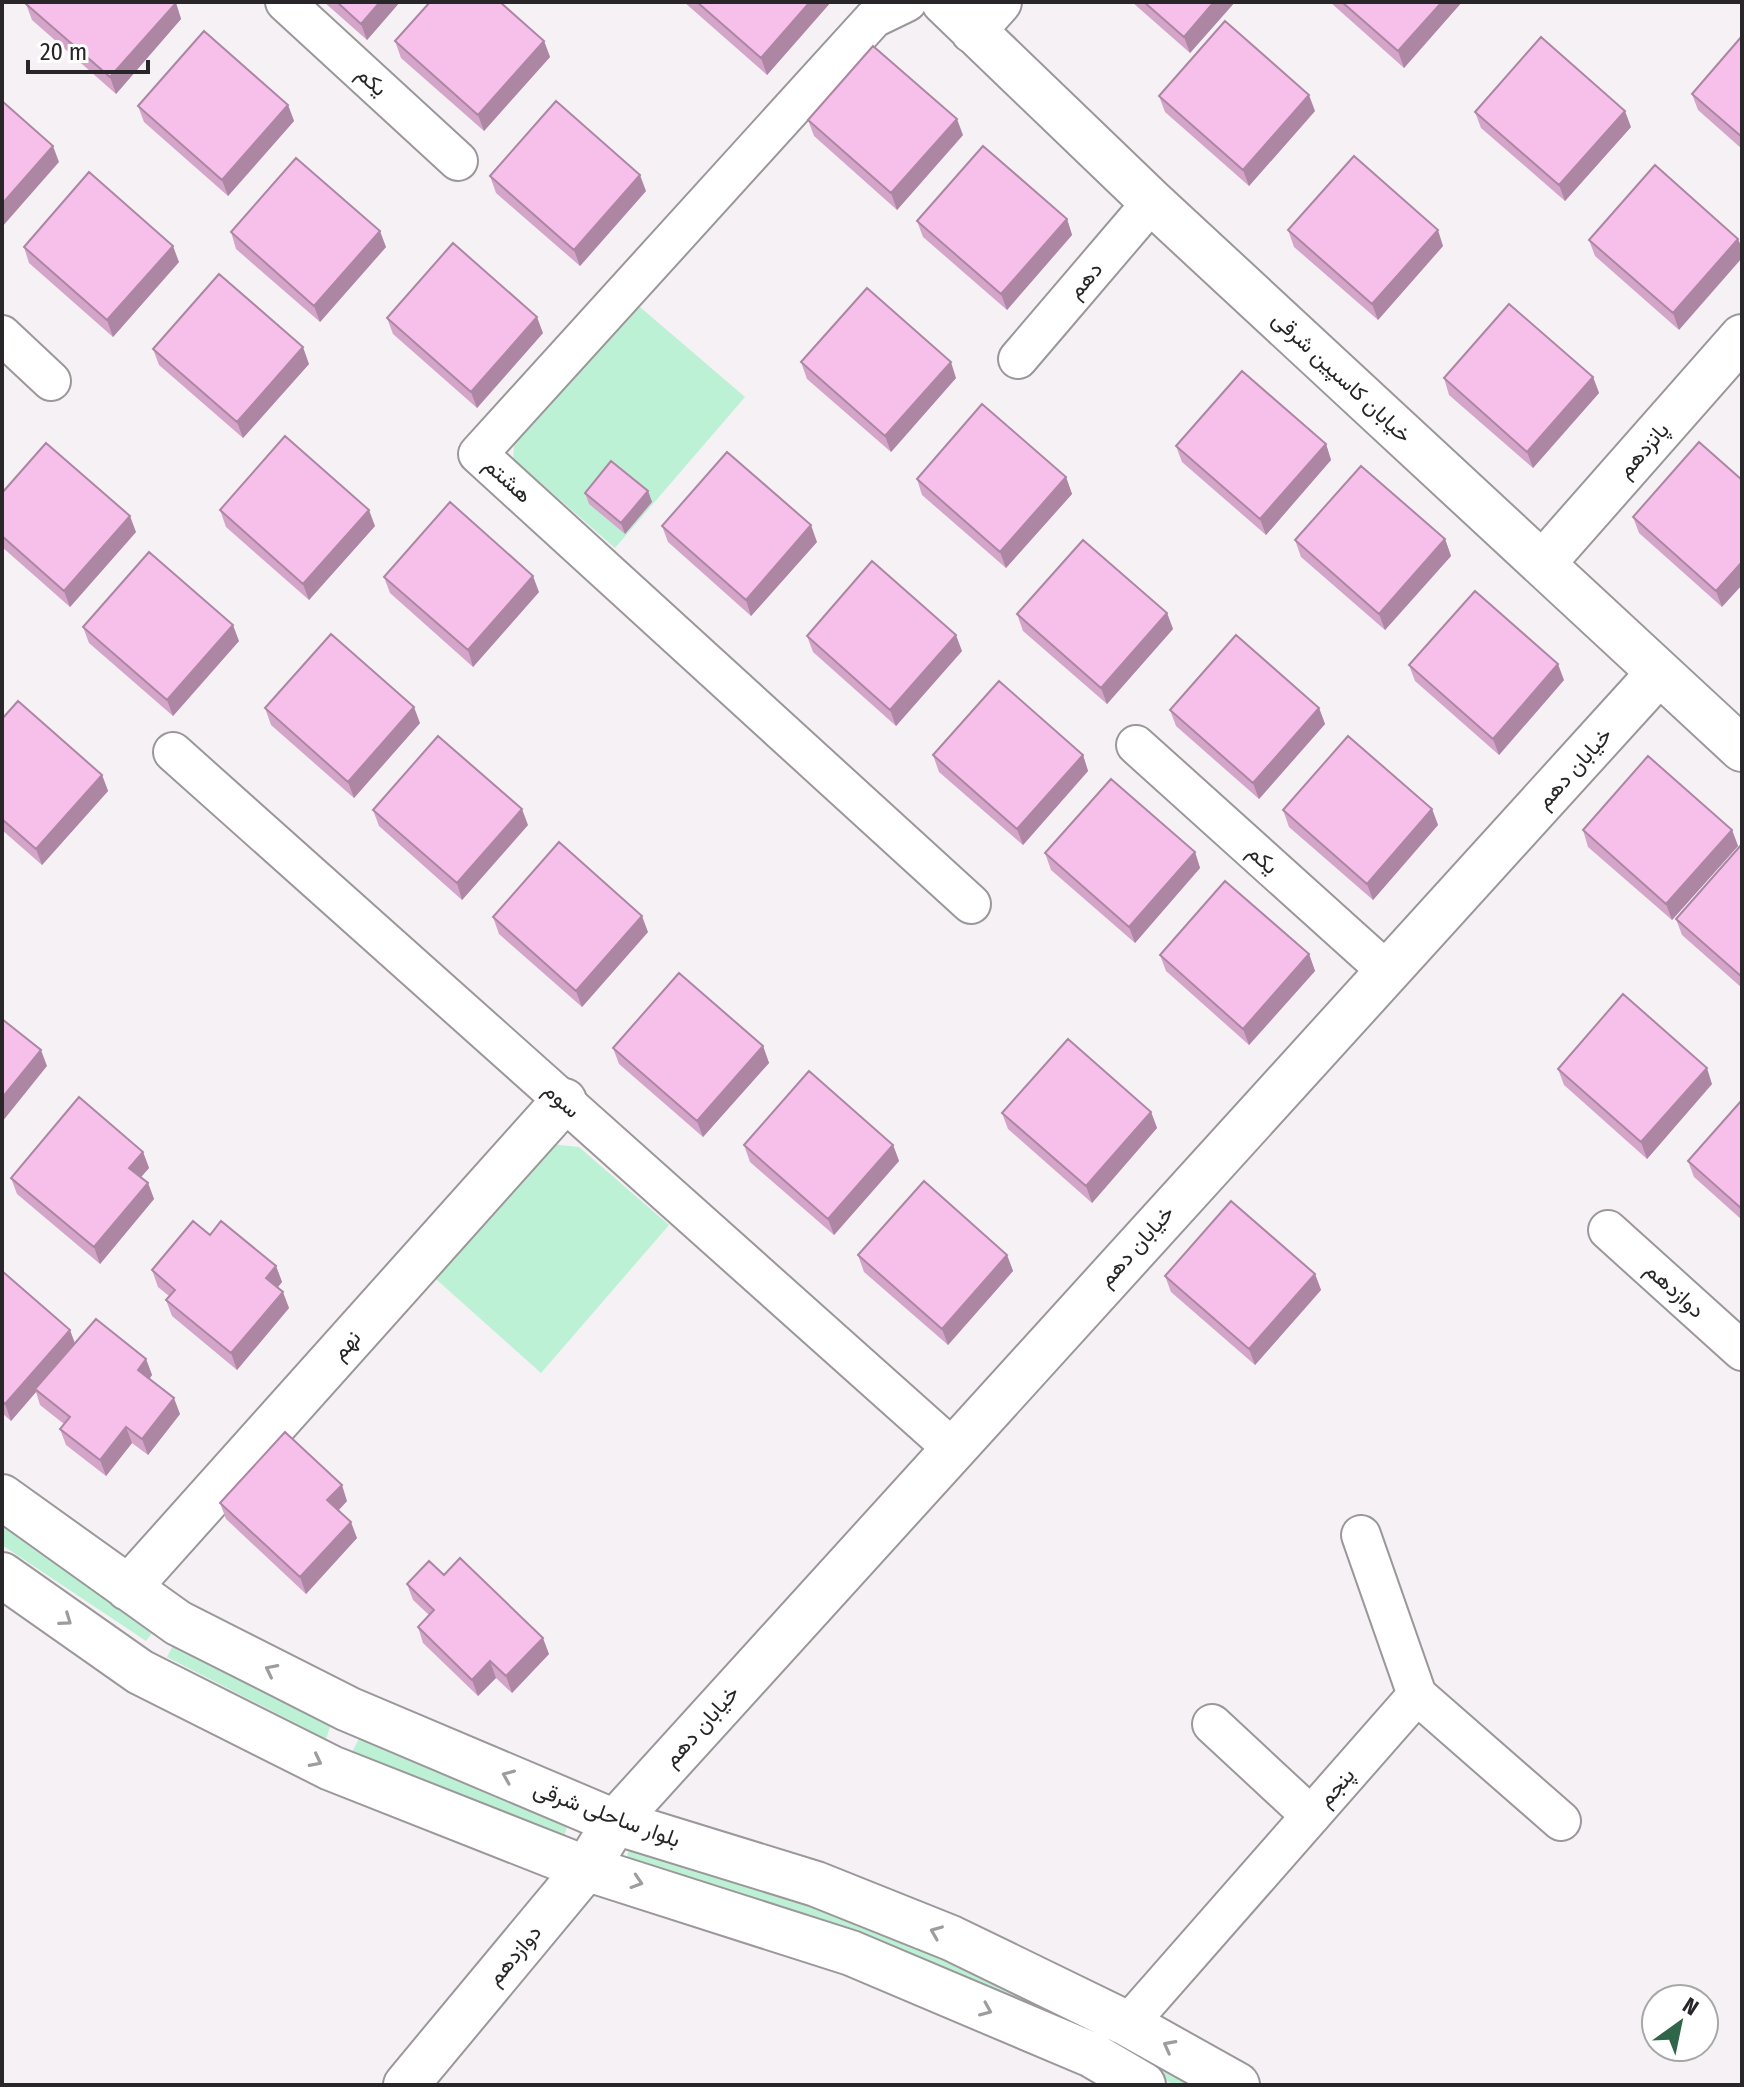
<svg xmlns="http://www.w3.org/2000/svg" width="1744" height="2087" font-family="'Fira Sans Condensed',Vazirmatn,sans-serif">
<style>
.green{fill:#bdf1d5}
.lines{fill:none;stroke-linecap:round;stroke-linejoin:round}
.street-casing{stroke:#9b979a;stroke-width:42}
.secondary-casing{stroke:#9b979a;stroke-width:48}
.street{stroke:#fff;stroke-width:38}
.secondary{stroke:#fff;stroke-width:44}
.wall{fill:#d4a5c9}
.shaded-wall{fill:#ad86a4}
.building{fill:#f7c0ea;stroke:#ad86a4;stroke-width:2}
.oneway{stroke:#9e9d9e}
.labels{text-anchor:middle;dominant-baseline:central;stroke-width:8;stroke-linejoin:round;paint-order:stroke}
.street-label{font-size:22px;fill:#282628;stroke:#fff}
</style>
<rect width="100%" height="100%" fill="#f5f1f4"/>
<path class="green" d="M626 295 745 397 615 548 513 459 516 417Z
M540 1143 579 1147 669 1225 541 1373 428 1272Z
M2 1526 154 1630 146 1641 2 1545Z
M176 1640 331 1724 326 1739 167 1657Z
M361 1735 569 1819 564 1837 352 1752Z
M631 1839 826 1908 990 1976 1210 2085H1174L1118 2053 626 1862Z"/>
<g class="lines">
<g class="street-casing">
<path id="street" d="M285 2 458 161
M907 2 874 18 478 454 971 904
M2 335 51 381
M1018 359 1152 202
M1136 745 1389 973
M173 752 952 1448
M1608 1230 1742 1351
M1361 1535 1417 1695
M1212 1724 1311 1816
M1128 2024 1417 1695 1561 1821"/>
</g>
<g class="secondary-casing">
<path id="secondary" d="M944 2 1152 202 1742 749
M973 31 999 2
M1543 563 1742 337
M2 1497 178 1623 348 1709 615 1822 816 1884 951 1938 1128 2024 1237 2085
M2 1575 140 1672 331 1768 582 1867 851 1953 1092 2055 1143 2085
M128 1588 564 1101
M406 2085 588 1866 615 1822 1659 673"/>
</g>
<use href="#street" class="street"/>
<use href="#secondary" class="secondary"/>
</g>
<path class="wall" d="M324 2H400L367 40Z
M684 2H831L767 75Z
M1132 2H1235L1190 53Z
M1330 2H1462L1404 68Z
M176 3 181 19 116 94 32 20 26 4Z
M1742 36V149L1698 110 1692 94Z
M395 41H544L550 57 484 131 401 58Z
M1159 96 1315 111 1249 186 1165 112Z
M288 105 294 121 228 196 144 122 138 106Z
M1475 112 1631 127 1565 201 1481 128Z
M808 120 963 135 897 210 814 136Z
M1655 165 1679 330 1595 256 1589 240Z
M490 176 646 191 580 266 496 193Z
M1067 219 1072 235 1007 310 923 237 917 221Z
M1288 230 1443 246 1378 320 1294 247Z
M231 232 386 247 320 322 236 249Z
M24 247 179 262 113 337 29 263Z
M387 318 543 333 477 408 393 334Z
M153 349 309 364 243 438 159 365Z
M801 362 956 378 891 452 807 379Z
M1593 377 1599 393 1533 468 1449 395 1444 378Z
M1699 442 1722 607 1639 533 1633 517Z
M1326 444 1331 460 1266 535 1182 462 1176 446Z
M1066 477 1072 494 1006 568 922 495 917 479Z
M648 491 652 502 625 534 589 504 585 493Z
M2 493 136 532 70 607 2 547Z
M220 510 375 526 309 600 226 527Z
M662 526 817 542 751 616 668 542Z
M1445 539 1451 556 1385 630 1301 557 1295 540Z
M384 577 539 592 473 667 390 593Z
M1167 613 1173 629 1107 704 1023 631 1017 614Z
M83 627 239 641 173 716 89 643Z
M807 636 962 651 896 726 813 652Z
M1409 665 1564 680 1499 755 1415 681Z
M265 708 420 723 354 798 271 725Z
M1319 708 1325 724 1259 799 1176 726 1170 710Z
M2 719 102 775 108 791 42 865 2 830Z
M933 755H1083L1088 771 1023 845 939 772Z
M1432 809 1438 825 1373 900 1289 827 1283 810Z
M373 810 528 825 462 900 379 826Z
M1583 830H1732L1738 846 1672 920 1588 847Z
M1742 844V988L1682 935 1676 919Z
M1195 852 1200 868 1135 943 1051 870 1045 853Z
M493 917 648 932 582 1007 499 934Z
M1309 954 1315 971 1249 1045 1166 971 1160 955Z
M763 1046 769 1063 703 1137 619 1064 613 1048Z
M1558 1069 1712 1084 1647 1159 1564 1085Z
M1742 1100V1220L1694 1177 1688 1161Z
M1151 1112 1157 1128 1092 1203 1008 1129 1002 1113Z
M744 1145H893L899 1161 834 1235 750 1162Z
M143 1152 149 1168 141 1177 148 1183 154 1199 100 1264 17 1194 11 1178Z
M210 1235 276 1266 282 1282 278 1287 289 1308 237 1370 172 1316 166 1300 169 1296 158 1287 152 1270Z
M858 1255H1007L1013 1271 948 1345 864 1272Z
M2 1271 74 1343 146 1359 152 1375 149 1379 180 1414 148 1455 132 1443 106 1476 66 1445 60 1429 64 1424 40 1405 36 1392 11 1421 2 1413Z
M1315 1274 1321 1290 1255 1365 1171 1292 1165 1276Z
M347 1501 339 1510 357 1538 306 1594 226 1519 220 1503Z
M444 1575 549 1654 512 1693 496 1678 478 1696 423 1643 418 1627 429 1615 413 1600 407 1584Z"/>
<path class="shaded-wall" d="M380 2H400L367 40 361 24Z
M810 2H831L767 75 761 58Z
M1214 2H1235L1190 53 1184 37Z
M1442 2H1462L1404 68 1398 51Z
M176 3 181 19 116 94 110 77Z
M544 41 550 57 484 131 478 115Z
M1309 95 1315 111 1249 186 1243 170Z
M288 105 294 121 228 196 222 180Z
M1625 111 1631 127 1565 201 1559 185Z
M957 119 963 135 897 210 891 193Z
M53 146 59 162 2 227V204Z
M640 175 646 191 580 266 574 250Z
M1067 219 1072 235 1007 310 1001 294Z
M1438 230 1443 246 1378 320 1372 304Z
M380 231 386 247 320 322 314 306Z
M1738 239 1742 248V258L1679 330 1673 313Z
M173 246 179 262 113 337 107 320Z
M537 317 543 333 477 408 471 392Z
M303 347 309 364 243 438 237 422Z
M951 362 956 378 891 452 885 436Z
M1593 377 1599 393 1533 468 1527 452Z
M1326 444 1331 460 1266 535 1260 519Z
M1066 477 1072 494 1006 568 1000 552Z
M648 491 652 502 625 534 621 523Z
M369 510 375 526 309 600 303 584Z
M130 516 136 532 70 607 64 591Z
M811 525 817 542 751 616 746 600Z
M1445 539 1451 556 1385 630 1379 614Z
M1742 562V585L1722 607 1716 591Z
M533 576 539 592 473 667 468 650Z
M1167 613 1173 629 1107 704 1101 688Z
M233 625 239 641 173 716 167 700Z
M956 635 962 651 896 726 890 710Z
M1558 664 1564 680 1499 755 1493 739Z
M414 707 420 723 354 798 348 782Z
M1319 708 1325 724 1259 799 1253 783Z
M1083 755 1088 771 1023 845 1017 829Z
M102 775 108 791 42 865 36 849Z
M522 809 528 825 462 900 457 883Z
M1432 809 1438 825 1373 900 1367 884Z
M1732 830 1738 846 1672 920 1666 904Z
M1195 852 1200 868 1135 943 1129 927Z
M642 916 648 932 582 1007 576 991Z
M1309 954 1315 971 1249 1045 1243 1029Z
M763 1046 769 1063 703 1137 697 1121Z
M41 1050 47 1066 2 1122V1098Z
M1707 1068 1712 1084 1647 1159 1641 1142Z
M1151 1112 1157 1128 1092 1203 1086 1186Z
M893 1145 899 1161 834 1235 828 1219Z
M143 1152 149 1168 135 1184 129 1168Z
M148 1183 154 1199 100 1264 94 1247Z
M1007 1255 1013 1271 948 1345 942 1329Z
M276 1266 282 1282 272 1294 266 1278Z
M1315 1274 1321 1290 1255 1365 1249 1349Z
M283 1292 289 1308 237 1370 231 1353Z
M70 1330 76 1346 35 1389 36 1392 11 1421 5 1404Z
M146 1359 152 1375 144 1387 138 1370Z
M174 1398 180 1414 148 1455 142 1439Z
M126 1427 132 1443 106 1476 100 1460Z
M342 1485 347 1501 333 1516 327 1500Z
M351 1522 357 1538 306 1594 300 1577Z
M543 1638 549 1654 512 1693 506 1676Z
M490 1661 496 1678 478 1696 472 1680Z"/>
<path class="building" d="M28 2H174L176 3 110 77 26 4Z
M337 2H380L361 24Z
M430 2H500L544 41 478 115 395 41Z
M697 2H810L761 58Z
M1144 2H1214L1184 37Z
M1342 2H1442L1398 51Z
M1225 21 1309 95 1243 170 1159 96Z
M204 31 288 105 222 180 138 106Z
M1742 36V137L1692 94Z
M1541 37 1625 111 1559 185 1475 112Z
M873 46 957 119 891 193 808 120Z
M2 101 53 146 2 204Z
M556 101 640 175 574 250 490 176Z
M983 146 1067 219 1001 294 917 221Z
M1354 156 1438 230 1372 304 1288 230Z
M296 158 380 231 314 306 231 232Z
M1655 165 1738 239 1673 313 1589 240Z
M89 172 173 246 107 320 24 247Z
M453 243 537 317 471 392 387 318Z
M219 274 303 347 237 422 153 349Z
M867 288 951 362 885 436 801 362Z
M1509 304 1593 377 1527 452 1444 378Z
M1242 371 1326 444 1260 519 1176 446Z
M982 404 1066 477 1000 552 917 479Z
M285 436 369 510 303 584 220 510Z
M1699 442 1742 480V562L1716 591 1633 517Z
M46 443 130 516 64 591 2 536V493Z
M727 452 811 525 746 600 662 526Z
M611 461 648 491 621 523 585 493Z
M1361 466 1445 539 1379 614 1295 540Z
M450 502 533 576 468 650 384 577Z
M1083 540 1167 613 1101 688 1017 614Z
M149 552 233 625 167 700 83 627Z
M872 561 956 635 890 710 807 636Z
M1475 591 1558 664 1493 739 1409 665Z
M331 634 414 707 348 782 265 708Z
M1236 635 1319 708 1253 783 1170 710Z
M999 681 1083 755 1017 829 933 755Z
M18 701 102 775 36 849 2 819V719Z
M438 736 522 809 457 883 373 810Z
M1348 736 1432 809 1367 884 1283 810Z
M1648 756 1732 830 1666 904 1583 830Z
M1111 779 1195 852 1129 927 1045 853Z
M559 842 642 916 576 991 493 917Z
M1742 844V977L1676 919Z
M1225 881 1309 954 1243 1029 1160 955Z
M679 973 763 1046 697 1121 613 1048Z
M1623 994 1707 1068 1641 1142 1558 1069Z
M2 1019 41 1050 2 1098Z
M1068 1039 1151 1112 1086 1186 1002 1113Z
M809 1071 893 1145 828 1219 744 1145Z
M79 1097 143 1152 129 1168 148 1183 94 1247 11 1178Z
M1742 1100V1209L1688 1161Z
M924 1181 1007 1255 942 1329 858 1255Z
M1231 1201 1315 1274 1249 1349 1165 1276Z
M193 1221 210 1235 221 1221 276 1266 266 1278 283 1292 231 1353 166 1300 175 1290 152 1270Z
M2 1271 70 1330 5 1404 2 1401Z
M96 1319 146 1359 138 1370 174 1398 142 1439 126 1427 100 1460 60 1429 70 1417 35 1389Z
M285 1432 342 1485 327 1500 351 1522 300 1577 220 1503Z
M460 1558 543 1638 506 1676 490 1661 472 1680 418 1627 434 1610 407 1584 429 1561 444 1575Z"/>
<defs><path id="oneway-chevron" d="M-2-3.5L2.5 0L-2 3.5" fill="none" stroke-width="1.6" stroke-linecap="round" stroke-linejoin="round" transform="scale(2)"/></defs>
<g class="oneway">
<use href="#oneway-chevron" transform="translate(66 1620) rotate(35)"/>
<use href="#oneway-chevron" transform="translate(271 1670) rotate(-153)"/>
<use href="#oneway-chevron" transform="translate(316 1761) rotate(27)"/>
<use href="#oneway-chevron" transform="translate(508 1776) rotate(-157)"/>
<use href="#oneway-chevron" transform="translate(637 1882) rotate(18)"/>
<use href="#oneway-chevron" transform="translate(936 1932) rotate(-158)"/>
<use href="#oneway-chevron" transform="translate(986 2010) rotate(23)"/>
<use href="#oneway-chevron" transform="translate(1169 2046) rotate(-152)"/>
</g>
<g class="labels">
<g class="street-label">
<text transform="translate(372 81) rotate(42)">یکم</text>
<text transform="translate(1085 280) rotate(-49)">دهم</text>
<text transform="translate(1342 377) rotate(43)">خیابان کاسپین شرقی</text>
<text transform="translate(1643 450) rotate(-49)">پانزدهم</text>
<text transform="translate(508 480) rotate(42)">هشتم</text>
<text transform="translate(1574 768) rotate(-48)">خیابان دهم</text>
<text transform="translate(1263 859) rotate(42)">یکم</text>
<text transform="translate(562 1100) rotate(42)">سوم</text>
<text transform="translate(1136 1246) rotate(-48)">خیابان دهم</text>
<text transform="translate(1675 1290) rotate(42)">دوازدهم</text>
<text transform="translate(346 1345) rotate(-48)">نهم</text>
<text transform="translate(701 1726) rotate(-48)">خیابان دهم</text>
<text transform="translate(1336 1787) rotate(-49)">پنجم</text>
<text transform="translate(607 1814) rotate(20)">بلوار ساحلی شرقی</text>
<text transform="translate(514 1955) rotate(-50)">دوازدهم</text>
</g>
</g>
<rect width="1744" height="2087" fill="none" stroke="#282628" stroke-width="8"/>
<g transform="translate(1680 2023) rotate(33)"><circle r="38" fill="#ffffff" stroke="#a9a8a9" stroke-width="2"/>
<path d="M0-6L14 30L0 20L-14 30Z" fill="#2f654b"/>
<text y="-12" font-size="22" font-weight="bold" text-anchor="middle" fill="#282628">N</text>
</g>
<path d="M28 60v12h120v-12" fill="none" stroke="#282628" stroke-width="4"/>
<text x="40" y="60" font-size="24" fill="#282628" stroke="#ffffff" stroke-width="6" paint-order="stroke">20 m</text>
</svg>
